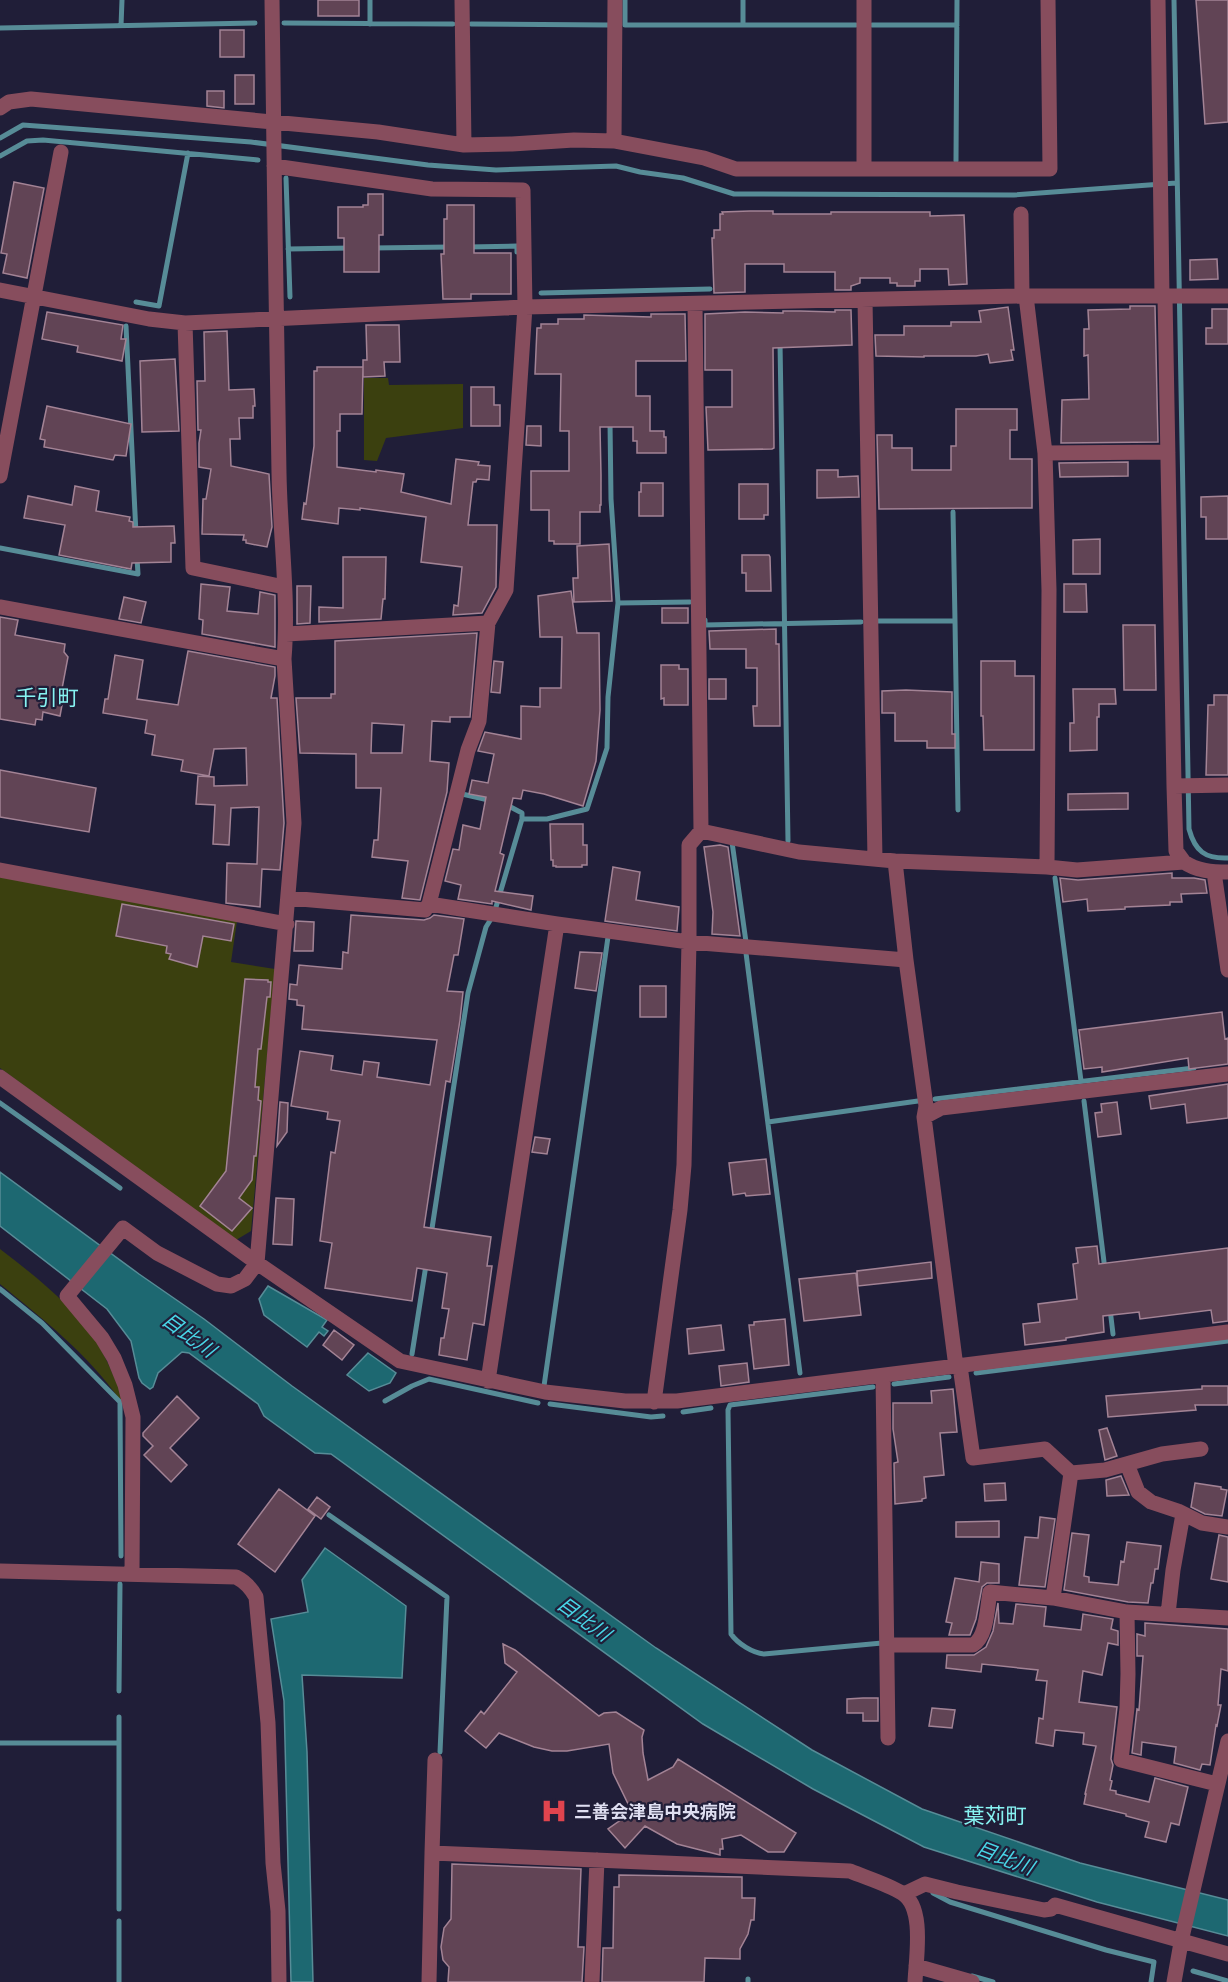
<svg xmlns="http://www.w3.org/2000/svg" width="1228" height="1982" font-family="Roboto,'Noto Sans JP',sans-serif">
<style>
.green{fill:#3b400f}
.water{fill:#1d6871;stroke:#578c97;stroke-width:1.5}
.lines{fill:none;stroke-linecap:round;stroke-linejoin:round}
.stream{stroke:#578c97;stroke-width:5}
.building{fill:#614455;stroke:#a38395;stroke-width:1.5;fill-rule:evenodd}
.minor{stroke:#874d5d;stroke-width:15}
.labels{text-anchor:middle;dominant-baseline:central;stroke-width:4.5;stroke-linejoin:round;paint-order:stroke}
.poi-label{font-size:18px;font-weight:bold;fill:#dfdff1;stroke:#201e38;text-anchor:start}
.water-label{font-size:20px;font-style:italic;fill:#48d5e6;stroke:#201e38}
.quarter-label{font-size:21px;fill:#87f3f2;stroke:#201e38}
</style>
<rect width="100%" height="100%" fill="#201e38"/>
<path class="green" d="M364 378H388L389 385 463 384V428L386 438 377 461 364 460Z
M0 877 237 921 231 962 275 969 251 1231 236 1240 0 1068Z
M0 1249C35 1276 73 1305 97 1343 108 1361 115 1379 123 1398L120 1400C88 1354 43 1319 0 1284Z"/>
<path class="water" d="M0 1172 139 1274 204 1319 292 1386 656 1648 812 1750 922 1809 1080 1863 1228 1900V1936L1097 1902 924 1847 813 1789 703 1724 331 1454 315 1453 264 1416 258 1404 189 1353 182 1352 158 1373 153 1387 150 1389 142 1383 139 1378 131 1341 107 1309 0 1226Z
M268 1286 327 1320 322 1327 328 1331 324 1336 319 1332 307 1347 264 1315 259 1299Z
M368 1353 396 1373 390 1383 369 1391 347 1375Z
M325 1548 406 1606 402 1678 302 1675 307 1752 313 1982H291L284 1701 271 1619 308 1612 302 1580Z"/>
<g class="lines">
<path class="stream" d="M370 0V24
M625 0V25H856
M1174 0 1189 829C1195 851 1205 859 1228 858
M284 23 453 24
M471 24 608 25
M743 25V0
M872 25H957
M121 26 122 0
M0 28 255 23
M0 138 23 125 251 142 428 165 496 170 616 166 640 172 683 178 734 194 1014 195 1176 183
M0 156 27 141 43 140 258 160
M956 161 957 0
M286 178 290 297
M468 247 517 246V252
M372 248 450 247
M288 249 351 248
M541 293 710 289
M136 302 159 306 188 153
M126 326 136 534
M780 342 788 841
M610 422 611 499 618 603 690 602
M0 548 138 574 137 558
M705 620V625L861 622
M876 621H955L953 512
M955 621 958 810
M462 794 493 801
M505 804 522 813V819
M732 842 746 942
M1055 878 1081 1081
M496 907 522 819H547L587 809 607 748 608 697 618 603
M746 953 800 1373
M935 1099 1194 1068
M1084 1101 1105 1270
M0 1103 120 1188
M768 1122 918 1101
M431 1235 468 993 486 927 491 919
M0 1289 42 1323 120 1402 121 1556
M1110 1309 1113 1334
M412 1354 426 1265
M976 1373 1228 1341
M894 1384 949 1377
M544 1386 608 937
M873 1387 730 1405 728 1410 731 1634C738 1644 753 1653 764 1654L882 1643
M385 1401 412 1386 429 1379 538 1403
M550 1404 651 1417 663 1416
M683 1412 711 1408
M329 1515 447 1597 440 1752
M119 1691 120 1584
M119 1717V1909
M0 1743H119
M933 1893 950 1902 1106 1950 1154 1962 1151 1982
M1193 1971 1228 1981
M972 1976 993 1982
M119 1982V1921
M748 1982V1979"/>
</g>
<path class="building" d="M318 0H359V16H318Z
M1196 0H1228V122L1205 124Z
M220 30H244V57H220Z
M235 75H254V104H235Z
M207 91H224V108L207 106Z
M14 182 44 188 27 278 3 273 7 254 1 253Z
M368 194H383V235H379V272H344V238H338V207H363V205H368Z
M447 205H474V253H511V294H471V299H443L441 254H444V219H447Z
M750 211H773V214H831V212H930V216L964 215 967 284 949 285 948 269H920V281H915V286H897V283H890V278H860V283L851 286V290H835V272H784V264H745V292L714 293 712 238H714V230H720V214H723L722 212Z
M1217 259 1218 279 1190 280V260Z
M1130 306H1155L1158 442 1061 443 1062 400 1089 399 1088 355 1084 356V329H1089L1088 310 1130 309Z
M1008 307 1014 350H1011L1013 360 990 363 988 354 976 356H924V357L876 356 875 335H904V326H951V322H981L979 311Z
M1212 309H1228V344H1206V328H1212Z
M835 310H851L852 345 773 348 774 448 772 449 708 450 706 407H732V370H705V314L745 312 783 313V311H800L835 312Z
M47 312 123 325 121 339H126L122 361 77 352 78 346 42 339Z
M651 314H685L686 361H636V396H650V431H664V437H666V453H637V441H633V427H600L601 475V505H600V512H580V544H554V541H549V510H531V471H569V431H560L561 374H535L537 328H541V324H558V319H584V315L651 317Z
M366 325H399L400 362H384L385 376 363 377V360H367Z
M227 331 229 390 254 389 255 406H253V418H239L240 439H230L231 466 269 474 272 527 267 547 246 543V540H243L244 535 202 534 203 499H206L211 469 199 467V443L201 430H198L197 381H205L204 332Z
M175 359 179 431 142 432 140 361Z
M317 367H363L362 414H340V431H337V467L376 472V470L404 474 401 492 451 504 456 459 479 462 478 465 490 466 489 480 477 479 476 482H473L468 525H497L496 587 482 613 453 615 454 605 458 606 462 567 421 562 426 517 360 508V510L339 508 338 524 302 519 304 503 306 504 314 446V371H317Z
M471 387H494V405H500V426H471Z
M47 406 131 424 126 456 115 455 113 460 44 447 45 440 40 439Z
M956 409H1017V430H1010V459H1032V508L879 509 877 435H892V448H912V470H951V446H956Z
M527 426H541V446L526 445Z
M1128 462V476L1060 477 1059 463Z
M817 470H838V477L858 476 859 497 817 498Z
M641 483H663V516H639V492H641Z
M739 484H768V515H764V519H739Z
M75 486 99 491 96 511 130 517 129 521 133 522V527L174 526 175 543H171V562L132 563 131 569 59 555 65 525 24 518 28 496 72 505Z
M1228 496V539H1206V517H1201V497Z
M1100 539V574H1073V540Z
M609 544 612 601 574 602 573 578H578L577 546Z
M742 555H769L770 557 771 591H746V573H742Z
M343 557H386L385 599H383L381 619 319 622V607L343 608Z
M201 584 230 587 227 611 258 614 260 592 275 595V647L202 634 203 620 199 619Z
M1064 584H1086L1087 612H1064Z
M297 586H311L310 623 297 624Z
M571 591 577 633H599L600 710 596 761 583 806 544 794 523 790 521 799 513 798 500 853 504 855 495 891 533 896 531 910 492 901V904L458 899 461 885 445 881 453 849 459 850 463 825 480 829 486 797 469 794 472 780 488 783 494 754 478 751 485 732 521 739V706L540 707V688H561L562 637H540L538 596Z
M124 597 146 602 141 623 119 619Z
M662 608H688V623H662Z
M0 617 18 620 15 635 65 644 64 652 68 657 61 694H64L60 716 43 712 42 720 36 719 35 725 0 719Z
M1123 625H1155L1156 690H1124Z
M776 629V644H779L780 726H754L753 706H757V668H746V649H710L709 631Z
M477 633 470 717H450V722L432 721 430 761 449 763 447 792 420 900 402 898 408 861 372 857 374 840H378L381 788H356V754L300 753 296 698H331V694H335V641ZM372 723 404 725 402 753H371Z
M188 651 275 667V676L271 698H277L284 823 280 870 262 869 260 907 226 903 227 863 257 864 259 807 231 808 229 845 213 844 215 805 196 804 198 776 214 777V786L247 785 246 748 214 749 209 776 181 771 183 760 152 755 155 735 145 733 147 720 103 713 105 699H108L115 655 143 660 137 699 178 705Z
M494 661 503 662 500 693 491 692Z
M981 661H1015V676H1034V750H984L983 716H981Z
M661 665H679V669H688V705H664V698L661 699Z
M709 679H726V699H709Z
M1073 689H1115L1116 704H1099V717H1097V750L1070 751V723H1074Z
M906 690 952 692V734H955V748H927V741H895V713H882V691Z
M1214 695H1228V775H1206L1208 705H1214Z
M0 770 96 788 89 832 0 817Z
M1128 793V809L1068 810V794Z
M550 824H583V845H587V865H582V867H556V866H553V860H551Z
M720 845 728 847 740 936 712 934 713 912 704 847Z
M613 867 640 872 636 900 679 907 677 931 605 921Z
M1172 873V878H1194L1205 880 1207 893 1181 894 1182 902H1170V905L1125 907V909L1088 911 1087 899 1063 902 1060 878 1078 880Z
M122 904 234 924 231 941 203 936 197 967 169 959 171 954 166 953 167 946 116 936Z
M351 915 424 920 430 918 434 915 464 919 458 955H454L447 991 463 992 460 1020 450 1082 446 1081 424 1227 491 1237 487 1266H492L484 1325 473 1323 467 1360 439 1355 441 1338H444L449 1309 442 1308 447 1273 417 1268 412 1301 325 1288 332 1243 320 1241 331 1152 335 1153 340 1121 327 1119 328 1112 291 1106 300 1051 333 1056 331 1070 362 1075 364 1061 379 1063 377 1077 430 1085 437 1040 302 1029 304 1006 297 1005V1000L289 999 290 984 297 985 299 965 342 969 343 952 348 953Z
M296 921 314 922 313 951H294Z
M580 952 602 953 596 991 575 988Z
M245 979 268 980V982H271L270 997H267L261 1049H258L255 1087H259L258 1100 261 1101 256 1156H254L252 1180 239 1198 252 1208 232 1231 200 1206 226 1171Z
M640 986H666V1017H640Z
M1222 1012 1225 1039 1228 1038V1064L1189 1069 1188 1058 1102 1072V1067L1084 1069 1079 1030Z
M1228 1084V1118L1187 1123 1185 1104 1151 1109 1149 1096Z
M280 1102 288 1103 287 1132 277 1146Z
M1117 1102 1121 1134 1098 1137 1095 1113 1102 1112 1101 1104Z
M535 1137 550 1139 547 1154 532 1152Z
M766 1159 770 1194 746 1196 745 1193 733 1195 729 1163Z
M276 1198 294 1199 292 1245 273 1244Z
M1097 1246 1099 1264 1228 1248V1321L1213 1323 1211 1310 1140 1319 1139 1312 1103 1316 1104 1332 1066 1338V1340L1025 1345 1023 1324 1040 1322 1038 1304 1077 1299 1073 1264 1078 1263 1076 1248Z
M931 1262 932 1278 858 1286 857 1271Z
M856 1273 861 1315 804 1321 799 1279Z
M785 1319 789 1365 754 1369 749 1325H754V1322Z
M721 1325 724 1350 689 1354 687 1329Z
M334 1330 354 1345 342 1360 323 1345Z
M747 1363 749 1382 721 1386 719 1366Z
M1202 1386H1228V1405H1195L1196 1410 1108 1417 1106 1396 1202 1389Z
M953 1389 957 1432 940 1433 944 1475 924 1477 926 1498 922 1499V1501L895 1504 894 1463 898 1462 893 1429V1403H932L931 1391Z
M177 1396 199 1418 170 1448 187 1465 171 1482 144 1455 153 1446 143 1436V1433Z
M1107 1428 1117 1456 1105 1460 1099 1430Z
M1121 1476 1129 1495 1107 1496 1106 1480Z
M1005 1483 1006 1500 985 1501 984 1484Z
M1195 1483 1221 1487V1489L1227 1490 1222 1516 1205 1514 1191 1507Z
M279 1489 315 1516 275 1572 238 1544Z
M317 1497 330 1507 321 1519 308 1509Z
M1040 1517 1055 1519 1045 1587 1019 1585 1025 1537 1038 1538Z
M999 1521V1537H956V1522Z
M1072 1533 1089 1535 1084 1576 1089 1577V1582L1118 1585 1121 1561 1124 1562 1127 1542 1161 1546 1158 1569H1155L1153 1583H1151L1148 1603 1128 1602 1064 1590Z
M1219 1535 1228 1537V1582L1211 1579Z
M981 1562 999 1564V1583H987L982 1587 976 1619 970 1635H949L952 1623 946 1622 955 1578 979 1582Z
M998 1603 999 1623 1013 1624 1016 1604 1046 1607 1044 1626 1081 1630 1083 1614 1113 1619 1111 1629 1118 1631V1645L1108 1643 1102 1675 1083 1671 1079 1702 1117 1707 1111 1759 1113 1765 1110 1780 1112 1781 1110 1790 1116 1791V1794L1149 1802 1155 1778 1188 1787 1179 1825 1171 1823 1166 1842 1145 1837 1149 1822 1126 1816V1814L1084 1804 1086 1794H1085L1096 1746 1083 1744 1084 1733 1055 1730 1053 1746 1036 1743 1039 1718 1043 1719 1047 1681 1036 1680 1038 1670 982 1664 981 1672 946 1668 947 1655H974L986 1647 993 1631Z
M1145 1623 1228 1629V1671L1221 1669 1218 1705H1221L1217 1726 1216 1725 1210 1765 1202 1764 1200 1770 1174 1763 1176 1747 1142 1742 1141 1755 1132 1753 1137 1709 1139 1710 1143 1656H1137V1634L1145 1636Z
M503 1644 515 1650 599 1716 604 1713 616 1712 644 1730 642 1737 643 1753 648 1780 673 1767 678 1759 796 1833 784 1852H768L741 1835 722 1839 723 1849H720V1855L677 1844 645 1826 625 1848 608 1829 632 1812 613 1773 609 1744 567 1751H552L534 1747 499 1733 486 1748 465 1731 481 1711 484 1714 517 1672 505 1663Z
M863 1698H878V1721H863V1713H847V1699Z
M932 1708 955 1710 952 1728 929 1726Z
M452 1864 581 1869 578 1947H584L582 1982H448L449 1967 443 1960 441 1947 444 1928 451 1919Z
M619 1875 742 1877V1898H755L754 1920H751L748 1934 740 1949V1959L705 1958 704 1982H602L603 1948H613L614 1887H619Z"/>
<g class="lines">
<path class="minor" d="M462 0 464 145
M1158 0 1162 297
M0 108 9 102 31 99 378 132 464 145 512 144 574 140 614 141 704 158 736 169H1050L1048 0
M614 141 615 0
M274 166 432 189 523 190 525 307 506 590 488 623 479 721 468 750 429 904 425 910 289 898
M864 169V0
M1021 214 1022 296
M0 290 149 319 185 323 525 307 1022 296H1228
M1026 296 1045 453 1049 590 1047 867
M1165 297 1174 786
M865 300 875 859
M185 323 193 568 284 587
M1045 453 1168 452
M0 476 61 152
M0 607 284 659
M286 634 488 623
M701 831 799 852 895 861 1047 867 1077 870 1184 862C1197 871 1212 872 1228 872
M895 861 906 960
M1184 862 1176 851 1174 786 1228 785
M0 870 287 924
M1214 872 1228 970
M429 904 557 924 689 942 906 960 926 1106 924 1117 956 1367
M0 1077 257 1263 400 1361 545 1392 625 1401H677L1228 1332
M924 1117 941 1108 1228 1074
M960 1366 973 1458 1045 1449 1071 1473 1053 1598 1127 1612 1228 1618
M883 1376 888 1738
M488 1381 557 924
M654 1402 680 1210 684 1165 689 942V845L701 831 695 304
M1127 1464 1138 1492 1151 1502 1178 1511 1202 1523 1228 1527
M1071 1473 1105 1470 1162 1454 1201 1449
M0 1571 236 1577C246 1582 251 1588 256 1597L268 1723 273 1863 278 1911 279 1982
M132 1573 133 1417 125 1385 114 1358 102 1338 67 1296 123 1228 157 1253 217 1284 231 1286 245 1279 257 1263 294 823 284 659C289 598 280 535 279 473 277 315 273 158 272 0
M1127 1612 1128 1674 1127 1708 1121 1760 1217 1784
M1168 1614 1173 1570 1183 1514
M887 1645H973C987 1637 987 1608 990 1592L1053 1598
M432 1853 435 1760
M904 1894 925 1884 957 1892 1044 1910 1051 1909 1055 1905 1228 1954
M916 1966 972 1982
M429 1982 432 1853 850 1871C867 1878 887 1884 902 1893 925 1907 916 1958 915 1982
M592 1982 597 1860
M1174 1982 1182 1937 1228 1741"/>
</g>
<defs>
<g id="hospital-bare" transform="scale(2.07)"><path d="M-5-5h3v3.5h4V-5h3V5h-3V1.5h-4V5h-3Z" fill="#e0444e" stroke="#201e38" stroke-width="2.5" paint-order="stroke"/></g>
</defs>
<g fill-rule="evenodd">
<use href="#hospital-bare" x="554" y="1811"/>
</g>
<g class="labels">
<g class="poi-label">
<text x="574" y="1811">三善会津島中央病院</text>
</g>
<g class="water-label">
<text transform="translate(189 1335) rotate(36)">目比川</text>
<text transform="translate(584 1619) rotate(36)">目比川</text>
<text transform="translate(1005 1858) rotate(21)">目比川</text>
</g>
<g class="quarter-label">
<text x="47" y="698">千引町</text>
<text x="995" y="1816">葉苅町</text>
</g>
</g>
</svg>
